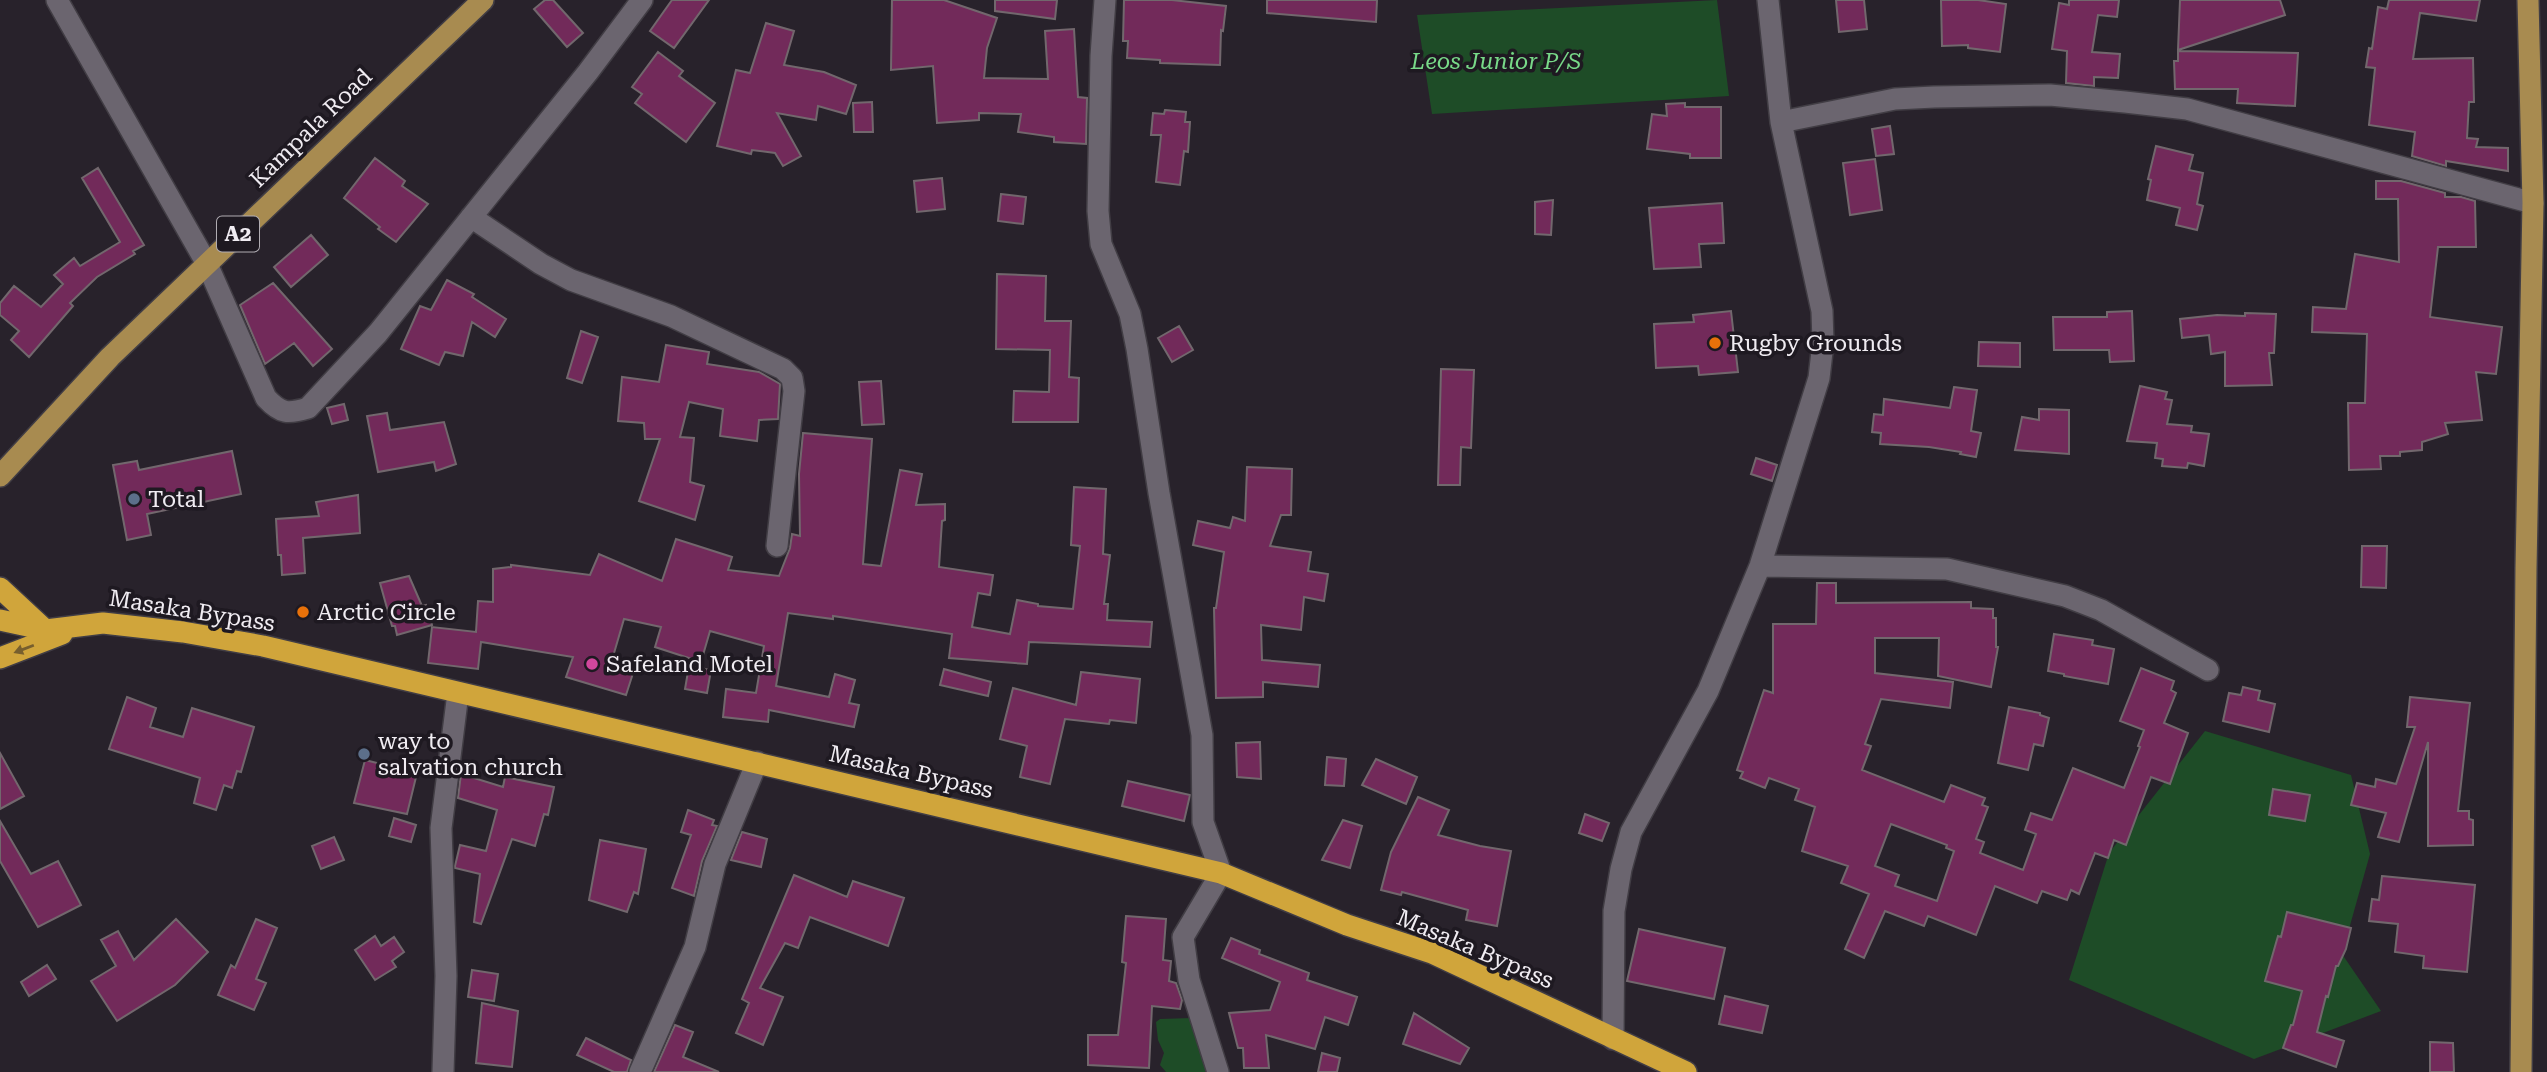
<svg xmlns="http://www.w3.org/2000/svg" width="2547" height="1072" font-family="'Roboto Serif',serif">
<style>
.green{fill:#1e4c27}
.building{fill:#722a5a;stroke:#72676d;stroke-width:2;fill-rule:evenodd}
.lines{fill:none;stroke-linecap:round;stroke-linejoin:round}
.minor-casing{stroke:#413d44;stroke-width:24}
.major-casing{stroke:#413d44;stroke-width:24}
.highway-casing{stroke:#413d44;stroke-width:24}
.minor{stroke:#6b656f;stroke-width:21}
.major{stroke:#a88b50;stroke-width:21}
.highway{stroke:#d0a53b;stroke-width:21}
.oneway{fill:#775f2e}
.food-dot{fill:#e8710a;stroke:#1e1921;stroke-width:2.5}
.service-dot{fill:#5c6f8a;stroke:#1e1921;stroke-width:2.5}
.hotel-dot{fill:#d1479c;stroke:#1e1921;stroke-width:2.5}
.labels{text-anchor:middle;dominant-baseline:central;stroke-width:7;stroke-linejoin:round;paint-order:stroke}
.shield{fill:#1e1921;stroke:#b1adb3;stroke-width:2}
.shield-label{font-size:21px;font-weight:bold;fill:#f0ecf2}
.park-label{font-size:23px;font-style:italic;fill:#78d988;stroke:#1e1921}
.street-label{font-size:23px;fill:#f0ecf2;stroke:#1e1921}
.poi-label{font-size:23px;fill:#f0ecf2;stroke:#1e1921;text-anchor:start}
</style>
<rect width="100%" height="100%" fill="#28222b"/>
<path class="green" d="M1717 0 1729 96 1432 114 1417 15Z
M2205 731 2351 775 2370 854 2342 954 2381 1011 2254 1059 2069 980 2109 853Z
M1192 1018 1207 1066 1205 1072H1166L1160 1065 1164 1053 1158 1040 1156 1022 1160 1019Z"/>
<path class="building" d="M545 0H553L583 33 567 47 534 9Z
M672 0H709L674 48 650 31Z
M892 0H944L997 18 987 48 984 78 1048 79 1045 31 1074 29 1078 97 1087 98 1086 144 1054 142V137L1018 132 1021 114 979 113V120L937 123 933 66 891 70Z
M995 0H1057L1055 19 995 11Z
M1124 0H1172L1226 6 1223 31 1221 30 1220 65 1160 63V60L1127 58 1128 41H1123Z
M1267 0H1377L1376 22 1267 13Z
M1836 0H1864L1867 29 1839 32Z
M1941 0H1978L2006 4 2000 52 1968 48V45L1942 46Z
M2069 0H2119L2117 17 2098 15 2092 52 2120 54 2118 78 2094 77V86L2066 83 2067 51 2052 49 2059 3 2069 5Z
M2180 0H2280L2285 15 2178 50Z
M2389 0H2480L2476 21 2420 13 2413 59 2473 58 2474 102H2469L2467 138 2478 139 2476 147 2508 148V171L2446 161V166L2412 156 2415 132 2369 125 2375 68 2366 67 2369 48 2372 49 2378 7 2387 9Z
M766 23 794 31 784 65 824 72 856 85 846 114 818 106 816 120 777 113 801 156 783 166 775 153 752 150 751 154 717 146 736 70 750 73Z
M2178 51 2298 53 2295 106 2237 103 2238 89H2175L2174 61H2178Z
M658 52 683 71 679 76 715 103 686 142 635 103 642 94 632 87Z
M872 102 873 132H854L853 103Z
M1685 103V107H1721V158H1690V154L1647 149 1652 114 1667 116 1666 104Z
M1165 110 1186 112 1185 122H1190L1188 152 1184 151 1180 185 1156 182 1161 135H1151L1153 113 1164 114Z
M1890 126 1894 154 1876 156 1872 129Z
M2156 146 2193 155 2189 170 2203 173 2197 204 2203 206 2197 230 2176 225 2180 208 2147 200 2151 180 2148 179Z
M375 158 405 181 402 186 428 204 396 242 378 229 380 227 344 198Z
M1875 159 1882 210 1850 215 1843 163Z
M98 168 144 245 133 251 135 254 97 277 70 303 73 306 29 357 11 340 19 331 0 315V303L14 286 41 307 63 284 54 275 74 258 80 266 120 242 82 178Z
M942 178 945 209 917 212 914 181Z
M2376 181H2401L2445 193V197H2461L2475 201 2476 247H2438L2430 317 2502 327 2496 374 2476 372 2482 420 2445 423 2448 434 2422 442V450L2400 452V456H2380L2381 469 2349 470 2348 403H2365L2367 334 2312 332 2313 307 2346 309 2355 254 2399 262 2398 199H2376Z
M1001 194 1026 197 1023 224 998 221Z
M1553 200 1551 235 1535 234V202Z
M1722 203 1724 243 1699 244 1701 267 1654 269 1649 208Z
M311 235 328 255 291 287 274 267Z
M997 274 1046 276 1045 321H1071L1069 377 1079 378 1078 422H1013L1014 391 1049 392 1050 350 996 349Z
M447 280 474 294 472 297 506 319 495 337 472 322 463 356 445 352 439 365 401 349 420 306 431 310Z
M273 283 332 349 313 366 294 343 265 364 240 305Z
M1731 311 1738 372 1699 375 1698 366 1656 368 1654 324 1694 322 1693 315Z
M2132 311 2134 361 2110 362 2109 350H2054L2053 317H2107V312Z
M2245 313 2276 314 2274 353H2269L2272 385 2225 386V352L2211 354 2209 335 2182 338 2180 319 2217 315 2245 316Z
M1179 326 1193 350 1172 362 1158 338Z
M581 331 598 337 582 383 567 378Z
M1979 342 2020 343V367L1978 366Z
M666 345 709 352 707 364 759 372 780 384 778 419 759 420 757 441 720 436 723 409 689 402 680 437 694 438 690 482 704 486 695 520 639 501 660 439H645L644 423 618 421 622 377 659 382Z
M1441 369 1474 370 1471 448 1461 447 1460 485H1438Z
M881 381 884 424 862 425 859 382Z
M2140 386 2167 392 2165 399 2172 400 2167 424 2192 426 2191 432 2209 434 2204 466 2188 463 2187 468 2162 466 2163 459 2155 458 2157 443 2127 441Z
M1954 387 1977 390 1971 431 1981 433 1976 457 1960 454 1961 452 1929 447 1880 444 1881 433 1872 432 1874 414 1883 415 1884 399 1950 408Z
M344 404 348 420 332 424 327 408Z
M2039 409 2069 410V454L2015 450 2022 417 2039 420Z
M387 413 390 430 444 422 456 464 436 471 434 462 378 472 367 416Z
M803 433 872 439 863 564 881 566 900 470 922 474 916 505 945 504V520L942 521 939 567 993 575 990 595 978 593 972 627 1010 634 1017 600 1038 604V606L1073 609 1080 546 1071 545 1074 487 1106 489 1103 554 1110 555 1104 604H1108L1107 620 1152 622 1150 647 1029 642 1027 664 949 658 952 634 833 616V619L788 613 776 686 829 697 835 674 855 680 849 703 859 705 854 727 769 710 768 722 723 717 726 689 756 693 764 646 710 631 701 662 655 647 661 627 624 619 612 660 635 667 626 695 566 677 573 657 481 642 478 669 428 663 432 627 476 632 478 601 493 602V569L511 567V565L590 575 599 554 662 581 676 539 732 557 728 570 779 576 790 548 792 534 800 536 799 474Z
M232 451 241 494 147 514 151 535 127 540 113 465 137 461 139 470Z
M1756 458 1777 465 1772 481 1751 474Z
M1247 467 1292 469 1291 515H1281L1270 546 1311 552 1308 571 1328 574 1324 601 1304 597 1301 630 1261 625 1262 660 1320 665 1318 687 1263 682V697L1216 698 1214 608H1216L1224 552 1193 545 1198 521 1230 528 1233 517 1245 521Z
M358 495 360 533 303 538 305 573 282 575 281 555H278L276 519 319 516 316 502Z
M2362 546H2387L2386 588 2361 587Z
M409 576 422 606 426 605 432 625 397 635 395 626H392L380 583Z
M1817 583H1836V603L1971 602V608L1993 609V618H1996V647H1998L1991 687 1938 676 1939 638H1875V673L1953 682 1950 708 1881 699 1865 744 1871 746 1862 770 1944 802 1951 785 1985 798 1982 805 1988 807 1976 839 1984 842 1980 853 2023 870 2036 834 2025 830 2031 813 2052 820 2073 768 2124 788 2140 747 2138 746 2144 730 2120 721 2141 668 2174 681 2171 690 2176 693 2164 723 2188 733 2170 784 2151 777 2126 845 2114 840 2108 858 2095 853 2079 894 2071 890 2067 900 2042 891 2037 903 1995 886 1976 935 1928 916 1924 926 1885 911 1864 958 1845 949 1869 894 1841 883 1848 866 1802 851 1815 807 1795 800 1799 789 1769 778 1765 788 1740 778 1743 772 1737 770 1764 690 1773 693V624H1816ZM1891 824 1947 845 1946 848 1954 851 1937 901 1895 886 1899 875 1875 866Z
M2054 634 2093 640 2092 645 2114 649 2108 684 2064 676V674L2048 671Z
M689 666 711 670 707 693 685 689Z
M944 669 991 682 988 696 940 685Z
M1081 672 1140 679 1136 723 1110 720 1109 724 1065 719 1050 784 1020 777 1027 746 1000 739 1013 688 1076 705Z
M2243 687 2260 691 2258 700 2275 704 2269 732 2223 721 2229 693 2241 695Z
M127 697 156 708 150 727 183 737 192 708 254 727 241 772 237 771 232 788 224 785 216 810 194 803 200 778 109 749Z
M2410 697 2470 703 2458 811H2469V819L2473 820V845L2428 846V742L2399 842 2378 837 2386 813 2351 805 2357 783 2375 787 2376 779 2396 784 2415 727H2407Z
M2009 707 2040 713V715L2049 718 2043 746 2034 744 2028 770 1998 763Z
M1260 742 1261 779 1237 777 1236 743Z
M0 753 24 796 0 809Z
M1327 757 1346 759 1344 786 1325 785Z
M1376 759 1417 777 1406 804 1362 785Z
M365 760 417 773 407 814 354 803Z
M461 774 503 787 505 777 554 787 548 815 544 814 535 846 512 839 481 924 474 922 480 874 455 868V866L460 845 486 851 497 810 458 798Z
M1128 781 1190 795 1184 821 1122 806Z
M2273 789 2310 795 2305 821 2269 815Z
M1418 797 1449 810 1438 835 1480 846 1511 851 1497 926 1466 920 1468 910 1402 892 1401 895 1381 890 1391 852Z
M688 810 714 820 712 825 717 826 702 861 694 896 672 888 691 835 681 832Z
M1585 814 1609 823 1602 841 1579 833Z
M394 818 416 825 411 842 389 836Z
M1343 820 1362 826 1350 868 1322 860Z
M0 821 31 874 58 861 81 905 38 927 0 861Z
M742 832 767 839 761 867 731 860Z
M334 837 344 860 321 869 312 846Z
M600 840 646 849 638 894 634 892 627 912 589 900Z
M794 875 847 897 853 881 904 898 888 946 810 917 798 948 785 943 760 988 783 997 763 1045 736 1033 749 1003 742 999Z
M2382 876 2475 885 2467 972 2423 968 2424 956 2395 952 2398 924 2369 921 2372 899 2379 900Z
M2287 912 2351 928 2346 949 2338 966H2336L2328 997 2326 996 2317 1032 2344 1041 2336 1067 2283 1048 2291 1025H2293L2302 991 2265 981 2278 936 2281 937Z
M1126 916 1166 919 1163 960 1171 961 1169 981 1176 983 1182 1000 1180 1009 1152 1006 1149 1068 1088 1065V1035H1118L1126 963 1122 962Z
M176 919 208 952 175 985 117 1021 91 981 116 966 101 940 118 931 134 960Z
M256 919 277 928 256 979 266 983 254 1010 218 995 231 965 235 968Z
M1639 929 1725 948 1714 999 1627 981Z
M375 936 381 946 394 937 404 952 392 961 396 967 375 980 355 950Z
M1231 938 1260 950 1259 954 1309 973 1307 980 1357 997 1348 1025 1325 1017 1315 1049 1266 1035 1269 1068H1244L1243 1048H1238L1229 1013 1270 1010 1280 982 1222 958Z
M47 965 56 979 29 996 21 982Z
M472 970 498 974 494 1001 468 997Z
M1725 996 1768 1006 1762 1033 1719 1024Z
M482 1003 518 1011 512 1067 476 1063Z
M1414 1013 1469 1048 1460 1064 1403 1044Z
M675 1025 693 1032 683 1057 719 1072H654Z
M586 1038 631 1060 627 1072H614L577 1055Z
M2430 1042 2453 1043 2454 1072H2430Z
M1322 1053 1340 1058 1337 1072H1318Z"/>
<g class="lines">
<g class="minor-casing">
<path id="minor" d="M57 0 207 264 266 398C281 414 288 414 308 408L378 333 588 72 642 0
M1105 0 1101 56 1098 211 1101 244 1130 314 1137 349 1159 493 1202 735 1203 822 1221 873 1183 937 1189 980 1218 1072
M1781 122 1895 99 1934 97 2050 95 2125 102 2187 109 2533 203
M471 217 541 264 571 280 671 316 783 369 792 378 794 391 777 546
M1760 566 1947 569 2065 596 2101 610 2208 670
M1613 1039 1614 911 1621 869 1631 832 1708 691 1760 566 1819 378 1823 343 1822 311 1781 122 1768 0
M443 1072 446 976 441 828 458 693
M640 1072 695 947 715 864 757 762"/>
</g>
<g class="major-casing">
<path id="major" d="M0 476 110 357 483 0
M2521 1072 2526 568 2533 203 2528 0"/>
</g>
<g class="highway-casing">
<path id="highway" d="M0 588 42 627
M0 620 46 630 103 623 183 632 263 646 1221 873 1347 925 1432 953 1686 1072
M0 658 62 634"/>
</g>
<use href="#minor" class="minor"/>
<use href="#major" class="major"/>
<use href="#highway" class="highway"/>
</g>
<defs><path id="oneway-solid" d="M-6-.8H1V-3.2L6.5 0L1 3.2V.8H-6Z" transform="scale(1.75)"/></defs>
<use class="oneway" href="#oneway-solid" transform="translate(24 649) rotate(159)"/>
<g class="food-dot">
<circle cx="1715" cy="343" r="7"/>
<circle cx="303" cy="612" r="7"/>
</g>
<g class="service-dot">
<circle cx="134" cy="499" r="7"/>
<circle cx="364" cy="754" r="7"/>
</g>
<circle class="hotel-dot" cx="592" cy="664" r="7"/>
<g class="labels">
<rect class="shield" x="217" y="216.5" width="42" height="35" rx="5"/>
<g class="shield-label">
<text x="238" y="234">A2</text>
</g>
<g class="park-label">
<text x="1496" y="61">Leos Junior P/S</text>
</g>
<g class="street-label">
<text transform="translate(311 128) rotate(-44)">Kampala Road</text>
<text transform="translate(192 611) rotate(9)">Masaka Bypass</text>
<text transform="translate(911 772) rotate(13)">Masaka Bypass</text>
<text transform="translate(1475 949) rotate(23)">Masaka Bypass</text>
</g>
<g class="poi-label">
<text x="1729" y="343">Rugby Grounds</text>
<text x="148" y="499">Total</text>
<text x="317" y="612">Arctic Circle</text>
<text x="606" y="664">Safeland Motel</text>
<text x="378" y="741">way to<tspan x="378" dy="26">salvation church</tspan></text>
</g>
</g>
</svg>
